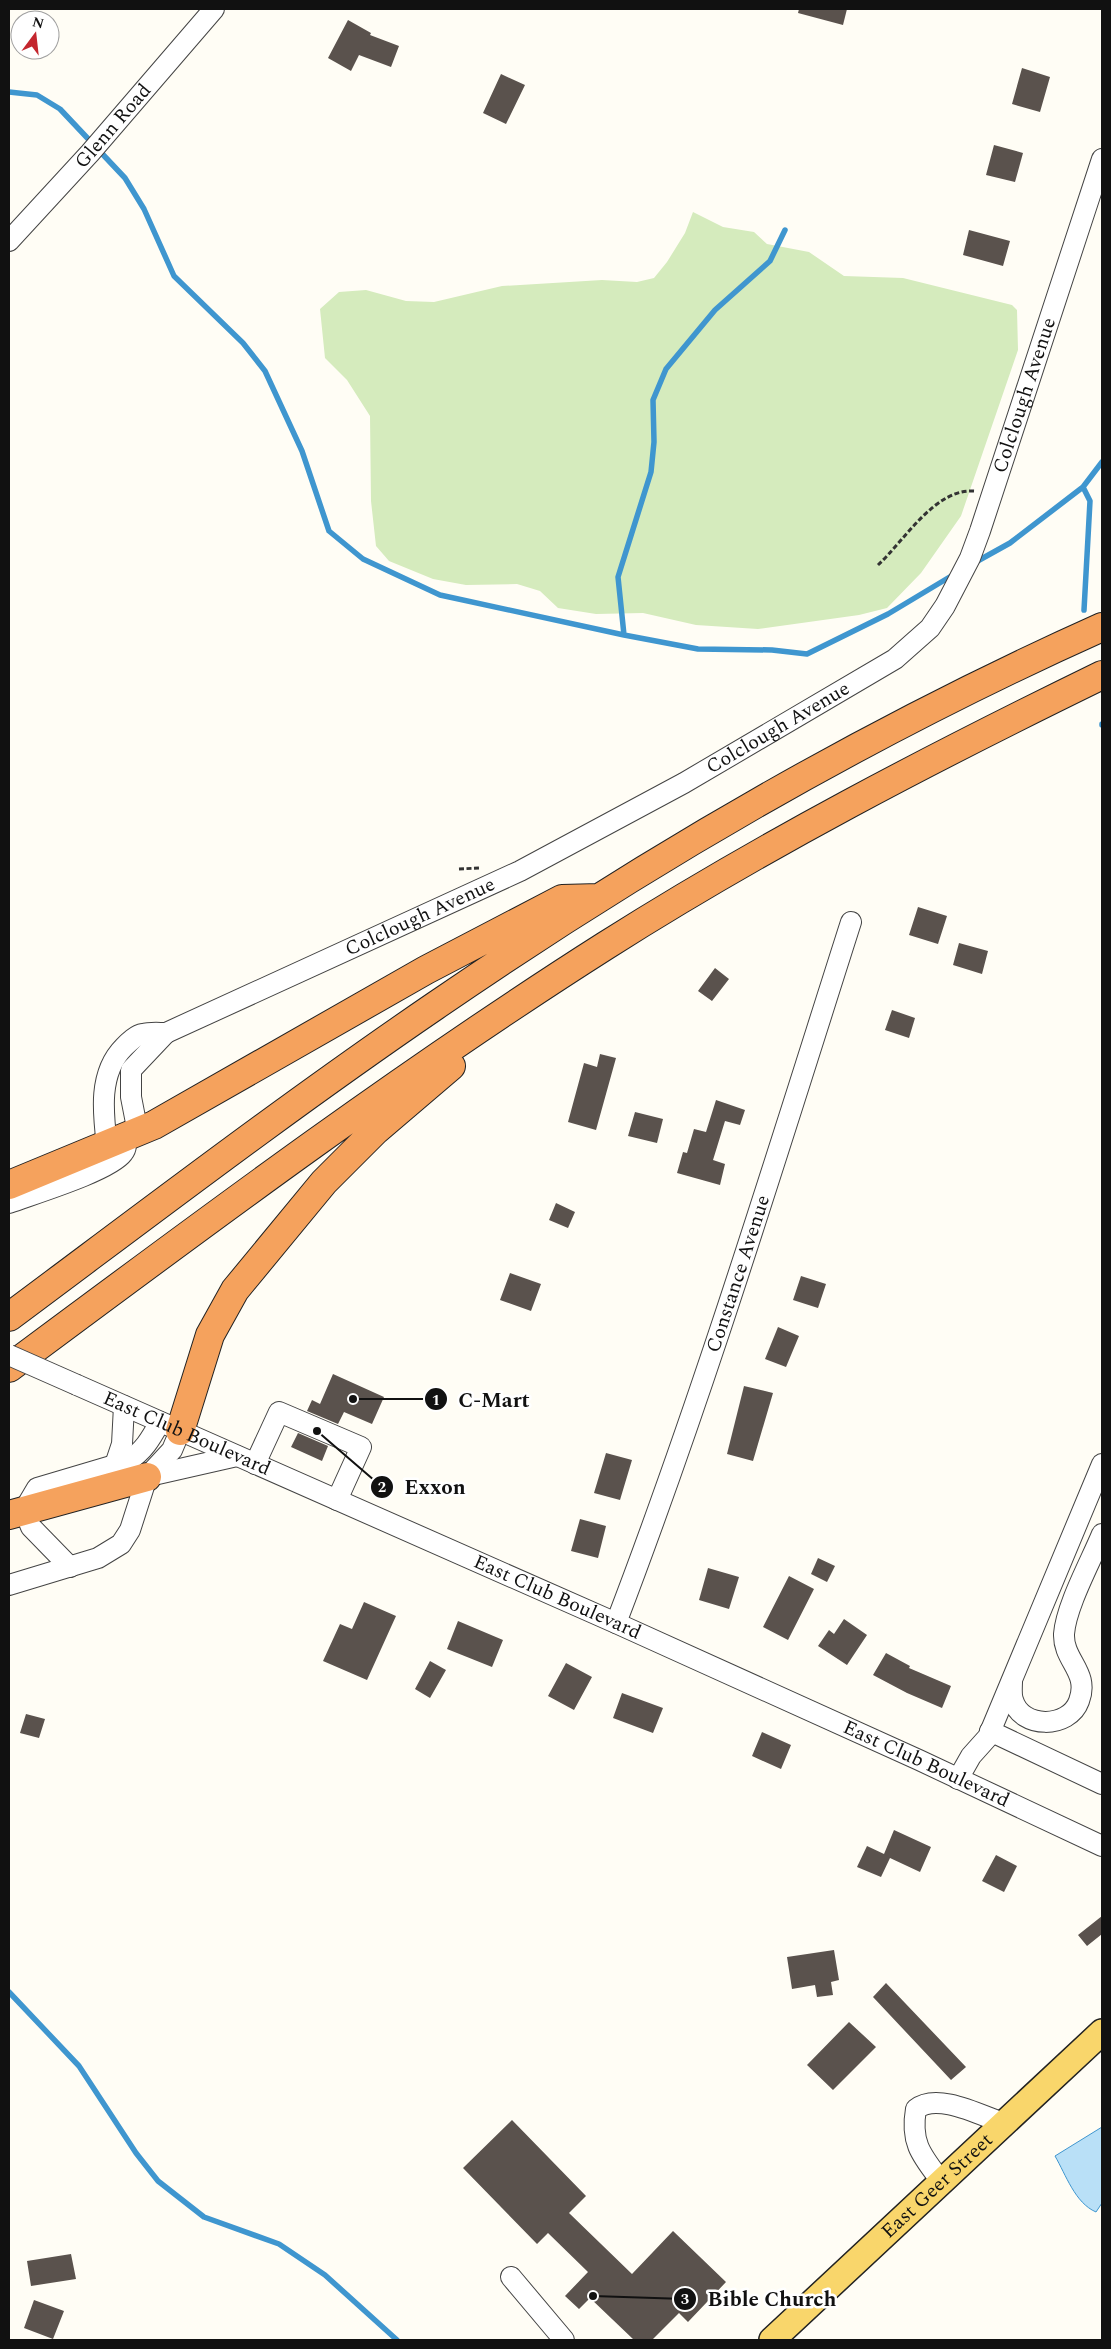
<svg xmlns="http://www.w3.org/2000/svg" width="1111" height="2349" font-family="Spectral,serif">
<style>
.green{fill:#d5ebbd}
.water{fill:#b9e0f7;stroke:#3f96cf}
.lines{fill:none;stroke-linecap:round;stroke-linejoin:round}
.stream{stroke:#3f96cf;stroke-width:5.5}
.building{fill:#5a524d}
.minor-casing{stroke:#444;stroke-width:22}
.major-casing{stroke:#222;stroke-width:28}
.highway-casing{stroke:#222;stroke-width:30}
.path{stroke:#333;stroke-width:3;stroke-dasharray:5 2.5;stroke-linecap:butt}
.minor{stroke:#fff;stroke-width:20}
.major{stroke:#f9d66b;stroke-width:25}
.highway{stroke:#f5a25d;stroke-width:28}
.minor-bridge-casing{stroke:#444;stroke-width:22;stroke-linecap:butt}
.minor-bridge{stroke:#fff;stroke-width:20}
.labels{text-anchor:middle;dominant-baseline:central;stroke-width:5;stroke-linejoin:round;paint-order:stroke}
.street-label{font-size:20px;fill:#111;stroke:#fff}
.leader{fill:none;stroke:#111;stroke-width:2}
.callout-dot{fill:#111;stroke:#fff;stroke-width:2}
.mark-label{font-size:15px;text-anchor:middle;font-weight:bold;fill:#fff}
.callout-label{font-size:21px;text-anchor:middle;font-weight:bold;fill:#111;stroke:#fff;stroke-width:5;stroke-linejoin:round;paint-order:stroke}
</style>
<rect width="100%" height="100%" fill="#fffdf5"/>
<path class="green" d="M693 212 723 227 754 232 767 244 809 252 844 276 903 278 1012 305 1017 310 1018 350 961 516 921 573 887 608 859 615 758 629 696 625 643 613 596 614 558 608 540 591 517 584 466 585 433 579 389 561 376 546 371 501 370 416 347 380 325 358 320 309 339 292 366 290 406 301 434 302 502 286 602 280 637 282 654 278 667 262 685 233Z"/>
<path class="water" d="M1102 2127V2203L1096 2212C1075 2203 1066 2175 1055 2156Z"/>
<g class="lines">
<path class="stream" d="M9 92 37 95 60 109 125 178 144 209 174 276 243 343 265 371 302 451 329 531 363 559 440 595 624 635 698 649 772 650 807 654 888 614 953 575
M1083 487 1090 501 1084 610
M974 563 1010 543 1083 487 1102 462
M624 635 618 577 651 472 654 442 653 400 666 369 715 310 770 261 785 230
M1102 724V725
M9 1992 79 2066 136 2153 158 2181 204 2217 279 2244 325 2275 397 2340"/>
</g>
<path class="building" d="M799 9H847L843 25 798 13Z
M348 20 371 33 370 35 399 46 391 67 359 55 351 71 328 58Z
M1022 68 1050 77 1040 112 1012 104Z
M501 74 525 85 506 124 483 113Z
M994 145 1023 153 1015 182 986 175Z
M969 230 1010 241 1003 266 963 255Z
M918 907 947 916 938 944 909 935Z
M959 943 988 951 982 974 953 965Z
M715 968 729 979 712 1001 698 991Z
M892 1010 915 1018 909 1038 885 1030Z
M600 1054 616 1058 596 1130 568 1122 584 1063 597 1067Z
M716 1100 745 1110 740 1125 725 1121 713 1160 725 1164 720 1185 677 1173 683 1152 687 1153 694 1129 706 1132Z
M635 1112 663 1119 657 1143 628 1136Z
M556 1203 575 1212 568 1228 549 1220Z
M510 1273 541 1284 531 1311 500 1300Z
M801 1276 826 1284 818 1308 793 1300Z
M778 1327 799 1336 786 1367 765 1359Z
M333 1374 384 1397 372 1424 344 1412 338 1424 307 1411 312 1400 320 1404Z
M744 1386 773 1393 753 1461 727 1454Z
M298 1433 328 1446 322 1461 291 1447Z
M606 1453 632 1460 620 1500 594 1493Z
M580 1519 606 1526 598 1558 571 1551Z
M818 1558 835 1566 827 1582 811 1574Z
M708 1568 739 1577 729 1609 699 1600Z
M789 1576 814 1589 788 1640 763 1627Z
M364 1602 396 1616 367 1680 323 1661 340 1624 352 1629Z
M844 1619 867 1635 847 1665 818 1646 829 1630 834 1634Z
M458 1621 503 1640 492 1667 447 1649Z
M886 1653 910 1666 909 1668 951 1686 942 1708 907 1693 873 1675Z
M430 1661 446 1670 430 1698 415 1689Z
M566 1663 592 1677 574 1710 548 1696Z
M622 1693 663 1708 653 1733 613 1718Z
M26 1714 45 1719 39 1738 20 1733Z
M762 1732 791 1745 781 1769 752 1756Z
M894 1830 931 1847 920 1872 890 1858 881 1877 857 1867 867 1846 884 1854Z
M996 1855 1017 1866 1004 1892 982 1881Z
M1102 1916V1934L1087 1946 1078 1935Z
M834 1950 839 1980 831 1982 833 1995 817 1997 815 1985 792 1989 787 1957Z
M886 1983 966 2067 951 2080 873 1997Z
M849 2022 876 2047 833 2090 807 2065Z
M512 2120 586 2196 569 2213 632 2274 673 2231 726 2282 688 2322 679 2313 652 2340H634L590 2298 579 2309 565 2296 588 2272 548 2233 537 2244 463 2168Z
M71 2254 76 2279 31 2286 27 2261Z
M34 2300 64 2311 53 2339 24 2328Z"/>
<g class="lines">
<g class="minor-casing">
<g id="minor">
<path id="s1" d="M9 241 90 153 214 9"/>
<path d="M138 1133 131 1097V1070L166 1033"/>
<path id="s2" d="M107 1146C103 1113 98 1073 124 1047 129 1042 136 1035 143 1034 150 1032 159 1033 166 1033L520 871 684 783 895 659 930 628 945 606 970 558 980 531 1102 159"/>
<path d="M9 1203C33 1194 110 1171 123 1153 127 1148 126 1144 125 1139"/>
<path id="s3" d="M77 1385 616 1623 919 1760 1102 1846"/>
<path d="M255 1464 279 1412 361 1447 337 1500"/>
<path d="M115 1465 122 1444 124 1406"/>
<path d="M149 1476 237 1456"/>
<path d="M70 1567 31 1527 24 1510 37 1488 128 1461C144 1451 151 1438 160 1422"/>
<path d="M9 1585 98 1558 121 1544 130 1530 147 1477 172 1450 180 1431"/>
<path id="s4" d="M616 1623C704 1393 776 1157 851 922"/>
<path d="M1012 1681C1012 1687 1011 1695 1013 1700 1021 1729 1069 1729 1079 1701 1090 1672 1063 1661 1064 1634 1066 1606 1091 1561 1102 1534"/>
<path d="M990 1731 1102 1784"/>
<path d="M958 1779 971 1756 988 1737 1102 1464"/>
<path d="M941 2181C922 2156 910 2143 916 2109 937 2092 980 2115 1003 2123"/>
<path d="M511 2277 564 2340"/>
</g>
</g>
<g class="major-casing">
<g id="major">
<path id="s5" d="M772 2340 1102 2032"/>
</g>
</g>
<g class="highway-casing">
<path id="highway" d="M9 1185 154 1125 426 970 562 899 599 898
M9 1317C150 1212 290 1105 435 1006 643 863 872 730 1102 627
M9 1368C204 1223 399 1077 605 946 764 845 932 758 1102 675
M180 1431 210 1335 235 1290 324 1182 376 1130 451 1066
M9 1515 147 1477"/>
</g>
<path class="path" d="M878 565C905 540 935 488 975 491
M459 869 479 868"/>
<use href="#minor" class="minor"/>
<use href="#major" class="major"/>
<use href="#highway" class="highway"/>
<g class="minor-bridge-casing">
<path id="minor-bridge" d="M9 1355 77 1385"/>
</g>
<use href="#minor-bridge" class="minor-bridge"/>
</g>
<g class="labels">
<g class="street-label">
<text stroke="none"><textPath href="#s1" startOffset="155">Glenn Road</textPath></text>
<text stroke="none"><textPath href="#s2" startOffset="1270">Colclough Avenue</textPath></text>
<text stroke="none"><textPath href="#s2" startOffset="835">Colclough Avenue</textPath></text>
<text stroke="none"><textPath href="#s2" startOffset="430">Colclough Avenue</textPath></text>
<text stroke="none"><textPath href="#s4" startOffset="370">Constance Avenue</textPath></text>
<text stroke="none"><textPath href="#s3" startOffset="120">East Club Boulevard</textPath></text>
<text stroke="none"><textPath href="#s3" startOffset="525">East Club Boulevard</textPath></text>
<text stroke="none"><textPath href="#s3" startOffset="930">East Club Boulevard</textPath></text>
<text stroke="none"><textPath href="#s5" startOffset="226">East Geer Street</textPath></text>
</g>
</g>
<path class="leader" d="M353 1399L436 1399M317 1431L382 1487M593 2296L685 2299"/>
<g class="callout-dot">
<circle cx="353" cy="1399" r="5"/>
<circle cx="317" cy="1431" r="5"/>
<circle cx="593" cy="2296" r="5"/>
<circle cx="436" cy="1399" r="12"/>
<circle cx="382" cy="1487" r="12"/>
<circle cx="685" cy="2299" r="12"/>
</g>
<g class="mark-label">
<text x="436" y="1405">1</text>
<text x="382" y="1492">2</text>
<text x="685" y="2304">3</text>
</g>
<g class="callout-label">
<text x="494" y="1407">C-Mart</text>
<text x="435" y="1494">Exxon</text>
<text x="772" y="2306">Bible Church</text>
</g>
<rect width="1111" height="2349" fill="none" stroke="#111111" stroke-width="20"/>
<g transform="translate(35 35) rotate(15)"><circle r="24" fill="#ffffff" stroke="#a0a0a0"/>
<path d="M0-4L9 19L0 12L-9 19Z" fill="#c4262e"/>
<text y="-8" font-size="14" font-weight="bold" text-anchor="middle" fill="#111111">N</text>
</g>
</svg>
